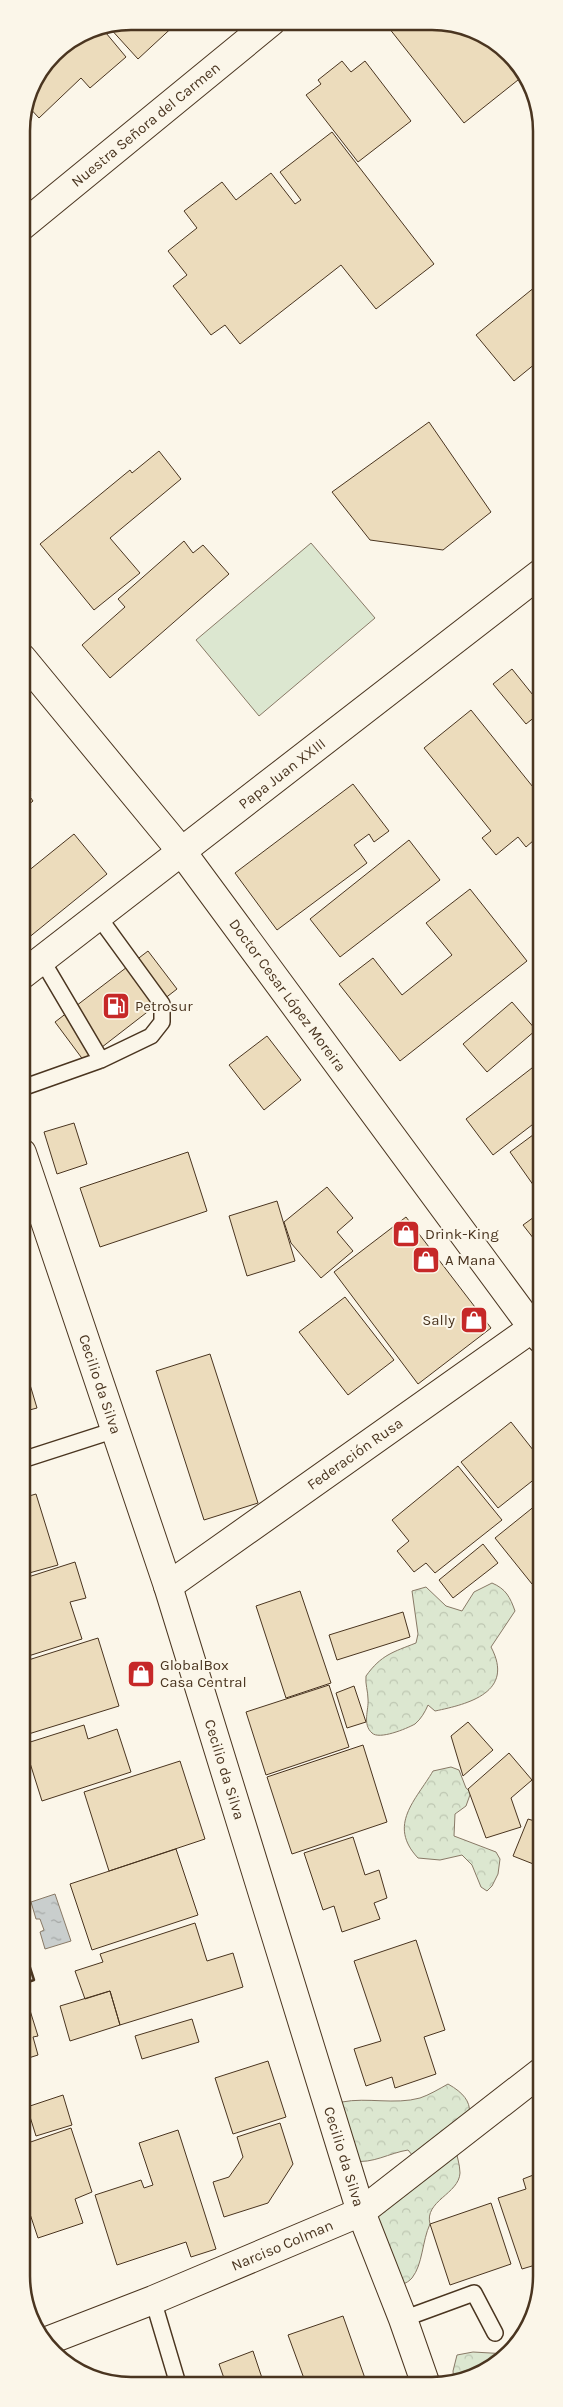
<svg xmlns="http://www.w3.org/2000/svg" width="563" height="2407" font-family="Karla,sans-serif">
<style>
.forest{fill:url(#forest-crowns);stroke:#887966}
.park{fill:#dce7d0;stroke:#887966}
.water{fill:url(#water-ripples);stroke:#887966}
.building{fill:#ecdcbc;stroke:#4a3520}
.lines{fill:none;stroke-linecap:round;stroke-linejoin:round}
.lane-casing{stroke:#4a3520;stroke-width:18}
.street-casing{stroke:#4a3520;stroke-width:30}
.secondary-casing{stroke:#4a3520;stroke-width:30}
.lane{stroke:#fbf6e9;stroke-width:15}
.street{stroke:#fbf6e9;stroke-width:28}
.secondary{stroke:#fbf6e9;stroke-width:28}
.wall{stroke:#4a3520;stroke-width:2.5}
.labels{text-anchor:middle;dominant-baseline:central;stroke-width:4;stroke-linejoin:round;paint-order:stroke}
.street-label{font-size:15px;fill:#4a3520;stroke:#fbf6e9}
.poi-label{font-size:15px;fill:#4a3520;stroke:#fbf6e9;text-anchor:start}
.rim{fill:none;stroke:#4a3520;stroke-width:2.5}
</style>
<defs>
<pattern id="forest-crowns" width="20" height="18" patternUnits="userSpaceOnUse" patternTransform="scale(1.25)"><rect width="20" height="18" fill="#dce7d0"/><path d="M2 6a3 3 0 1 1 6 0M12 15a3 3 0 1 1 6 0" fill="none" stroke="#bec7b2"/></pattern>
<pattern id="water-ripples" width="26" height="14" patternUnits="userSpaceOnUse" patternTransform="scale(1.25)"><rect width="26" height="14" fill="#c9cecd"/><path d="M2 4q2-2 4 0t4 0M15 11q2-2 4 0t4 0" fill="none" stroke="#a5a8a6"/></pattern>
</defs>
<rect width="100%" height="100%" fill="#fbf6e9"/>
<path class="forest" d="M492 1583C506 1589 510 1597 515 1611L491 1647C515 1692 469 1704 435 1711L428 1705C425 1712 421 1719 415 1724 406 1729 379 1740 372 1733 362 1724 369 1710 368 1699 368 1691 365 1684 366 1676 381 1655 393 1652 416 1643L418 1634 412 1591 426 1587 446 1606 462 1611 474 1592Z
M451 1767 459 1770 466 1788 471 1792 466 1806 455 1814 454 1836 496 1852 500 1859 498 1874 492 1886 487 1891 481 1887 472 1865 462 1855 440 1860 418 1858C387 1825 416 1800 433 1771Z
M448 2084C480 2102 471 2119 455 2145 456 2154 460 2164 460 2173 459 2194 424 2201 430 2224 422 2241 423 2264 412 2278 407 2284 398 2286 391 2287 362 2287 364 2241 364 2220L418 2162 408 2150C389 2153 373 2164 353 2161L337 2118 342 2102C367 2097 395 2105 420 2098 429 2095 439 2089 448 2084Z
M473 2352 508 2354 481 2374 454 2383 453 2371 457 2355Z"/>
<path class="park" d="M311 543 375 618 259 716 196 640Z"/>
<path class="water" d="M55 1894 71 1941 45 1949 40 1932 44 1930 40 1919H36L31 1902Z"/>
<path class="building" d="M131 21 178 22 138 59 108 26Z
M385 23H454L514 58 523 76 464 123Z
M101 27 126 57 90 88 81 78 39 118 26 104 30 88 53 53 89 29Z
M342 61 351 72 365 61 411 121 358 162 306 95 321 84 318 80Z
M332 132 434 264 376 309 341 265 240 344 225 325 211 335 173 286 187 275 168 251 197 228 184 211 222 182 236 200 271 173 295 204 301 200 280 172Z
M541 282V359L514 381 476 335Z
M429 422 491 512 443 550 370 540 332 492Z
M159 451 181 479 110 538 140 573 94 610 40 544 130 470 132 473Z
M184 541 193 553 203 545 229 574 110 678 82 645 125 607 118 599Z
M512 669 541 705V712L526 724 493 684Z
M471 710 541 797V834L526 847 518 837 496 855 482 838 491 831 424 748Z
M22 780 31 791 28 794 33 801 22 810Z
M353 784 389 831 374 842 369 834 354 845 367 863 277 930 235 873Z
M74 834 107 874 22 943V876Z
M409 840 440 880 340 957 310 919Z
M470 889 527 961 400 1061 339 984 373 958 402 995 452 955 426 923Z
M148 951 177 989 84 1061 55 1022Z
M512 1002 536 1030 487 1072 463 1044Z
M267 1036 301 1080 264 1110 229 1065Z
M541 1061V1118L493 1155 466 1119Z
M74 1123 87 1164 57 1174 44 1132Z
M541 1129V1196L510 1152Z
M188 1152 207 1211 100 1247 80 1188Z
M327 1187 353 1218 337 1232 353 1251 321 1278 291 1243 284 1222Z
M277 1201 295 1261 247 1276 229 1216Z
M541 1212V1248L523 1225Z
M406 1217 491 1328 418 1384 334 1272Z
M345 1297 394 1360 348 1395 299 1332Z
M210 1354 258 1503 204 1520 156 1371Z
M25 1368 37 1408 22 1412V1369Z
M511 1422 541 1460V1474L498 1508 461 1462Z
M458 1466 502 1520 435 1573 426 1563 414 1572 397 1551 409 1541 392 1520Z
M36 1494 58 1565 22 1575V1498Z
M541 1501V1576L532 1584 495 1538Z
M483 1544 498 1563 453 1598 439 1580Z
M75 1562 86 1598 70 1602 82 1639 22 1658V1579Z
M300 1591 331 1683 286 1698 256 1606Z
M403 1612 410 1637 337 1660 329 1635Z
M98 1638 119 1706 22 1736V1662Z
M329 1685 349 1747 266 1775 246 1712Z
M354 1686 366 1722 347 1728 336 1693Z
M468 1722 493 1750 463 1776 451 1736Z
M84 1725 88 1739 117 1729 131 1772 42 1801 24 1744Z
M363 1745 387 1822 292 1854 267 1777Z
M509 1753 532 1780 511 1798 521 1827 486 1838 468 1789Z
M180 1761 205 1839 109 1871 84 1792Z
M540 1817H541V1867L513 1856 528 1819 538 1822Z
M353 1837 365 1875 379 1870 387 1898 374 1903 380 1919 342 1932 334 1906 323 1910 304 1853Z
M176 1849 198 1915 92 1950 70 1884Z
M195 1923 207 1961 233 1953 243 1987 120 2025 110 1991 85 1999 75 1971 103 1962 100 1954Z
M416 1940 445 2030 424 2037 436 2074 395 2088 392 2077 366 2086 354 2049 381 2041 354 1961Z
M110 1991 120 2025 70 2041 60 2006Z
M28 2004 38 2036 33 2037 38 2055 22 2060V2006Z
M192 2019 199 2042 142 2059 135 2036Z
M268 2061 286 2117 233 2134 215 2078Z
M63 2095 72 2125 36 2136 27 2107Z
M280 2123 293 2164 268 2203 224 2217 213 2182 229 2177 243 2157 237 2137Z
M71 2128 92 2192 75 2199 83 2223 38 2238 22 2190V2145Z
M178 2130 216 2249 191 2257 186 2242 117 2265 95 2195 141 2180 144 2188 153 2185 139 2143Z
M541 2172 542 2263 522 2269 498 2198 526 2189 523 2179Z
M491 2203 511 2264 450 2285 430 2224Z
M343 2316 367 2384H306L288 2335Z
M253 2351 264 2384H226L219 2364Z"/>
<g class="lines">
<g class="lane-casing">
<path id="lane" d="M42 960 101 1060
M22 1088 101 1060 151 1036 162 1022V1004L98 916
M22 1460 115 1430
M153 2300 178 2384
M403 2319 474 2293 495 2333"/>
</g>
<g class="street-casing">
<g id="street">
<path id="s1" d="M182 852 541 1339"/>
<path id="s2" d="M22 1153 168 1586 361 2212 403 2319 426 2385"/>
<path id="s3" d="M168 1586 541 1322"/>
<path id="s4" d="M47 2341 153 2300 361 2212 541 2072"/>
</g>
</g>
<g class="secondary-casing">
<g id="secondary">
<path id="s5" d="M22 226 271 22"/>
<path d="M22 658 182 852"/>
<path id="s6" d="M22 975 541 573"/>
</g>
</g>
<use href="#lane" class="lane"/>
<use href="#street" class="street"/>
<use href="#secondary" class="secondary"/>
<path class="wall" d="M22 1943 34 1980 22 1984"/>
</g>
<defs>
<g id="fuel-square" transform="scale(1.4375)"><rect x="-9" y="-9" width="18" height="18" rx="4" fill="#c62828" stroke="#fbf6e9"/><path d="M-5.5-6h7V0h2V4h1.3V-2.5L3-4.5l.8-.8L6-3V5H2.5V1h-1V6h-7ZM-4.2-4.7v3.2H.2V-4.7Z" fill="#fff"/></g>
<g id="shop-square" transform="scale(1.4375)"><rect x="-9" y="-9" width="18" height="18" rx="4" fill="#c62828" stroke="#fbf6e9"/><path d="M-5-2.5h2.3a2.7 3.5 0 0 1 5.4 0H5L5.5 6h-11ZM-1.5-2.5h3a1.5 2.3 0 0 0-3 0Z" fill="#fff"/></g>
</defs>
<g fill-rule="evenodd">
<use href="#fuel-square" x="116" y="1006"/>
<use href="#shop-square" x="406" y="1234"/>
<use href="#shop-square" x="426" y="1260"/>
<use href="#shop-square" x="474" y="1320"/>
<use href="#shop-square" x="141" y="1674"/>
</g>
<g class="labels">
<g class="street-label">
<text stroke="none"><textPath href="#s5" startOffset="160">Nuestra Señora del Carmen</textPath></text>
<text stroke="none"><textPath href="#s6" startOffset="329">Papa Juan XXIII</textPath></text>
<text stroke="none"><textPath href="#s1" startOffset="178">Doctor Cesar López Moreira</textPath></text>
<text stroke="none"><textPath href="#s2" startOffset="244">Cecilio da Silva</textPath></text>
<text stroke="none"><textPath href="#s3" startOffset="229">Federación Rusa</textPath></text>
<text stroke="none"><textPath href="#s2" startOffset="649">Cecilio da Silva</textPath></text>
<text stroke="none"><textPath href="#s2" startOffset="1054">Cecilio da Silva</textPath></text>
<text stroke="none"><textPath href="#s4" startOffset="254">Narciso Colman</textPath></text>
</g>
<g class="poi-label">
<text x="135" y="1006">Petrosur</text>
<text x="425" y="1234">Drink-King</text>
<text x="445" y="1260">A Mana</text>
<text x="455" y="1320" text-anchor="end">Sally</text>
<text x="160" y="1665">GlobalBox<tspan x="160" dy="17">Casa Central</tspan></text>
</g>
</g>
<path d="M0 0H563V2407H0ZM131 30H432A101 101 0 0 1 533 131V2276A101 101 0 0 1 432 2377H131A101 101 0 0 1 30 2276V131A101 101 0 0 1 131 30Z" fill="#fbf6e9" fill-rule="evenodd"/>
<path class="rim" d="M131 30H432A101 101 0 0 1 533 131V2276A101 101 0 0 1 432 2377H131A101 101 0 0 1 30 2276V131A101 101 0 0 1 131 30Z"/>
</svg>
